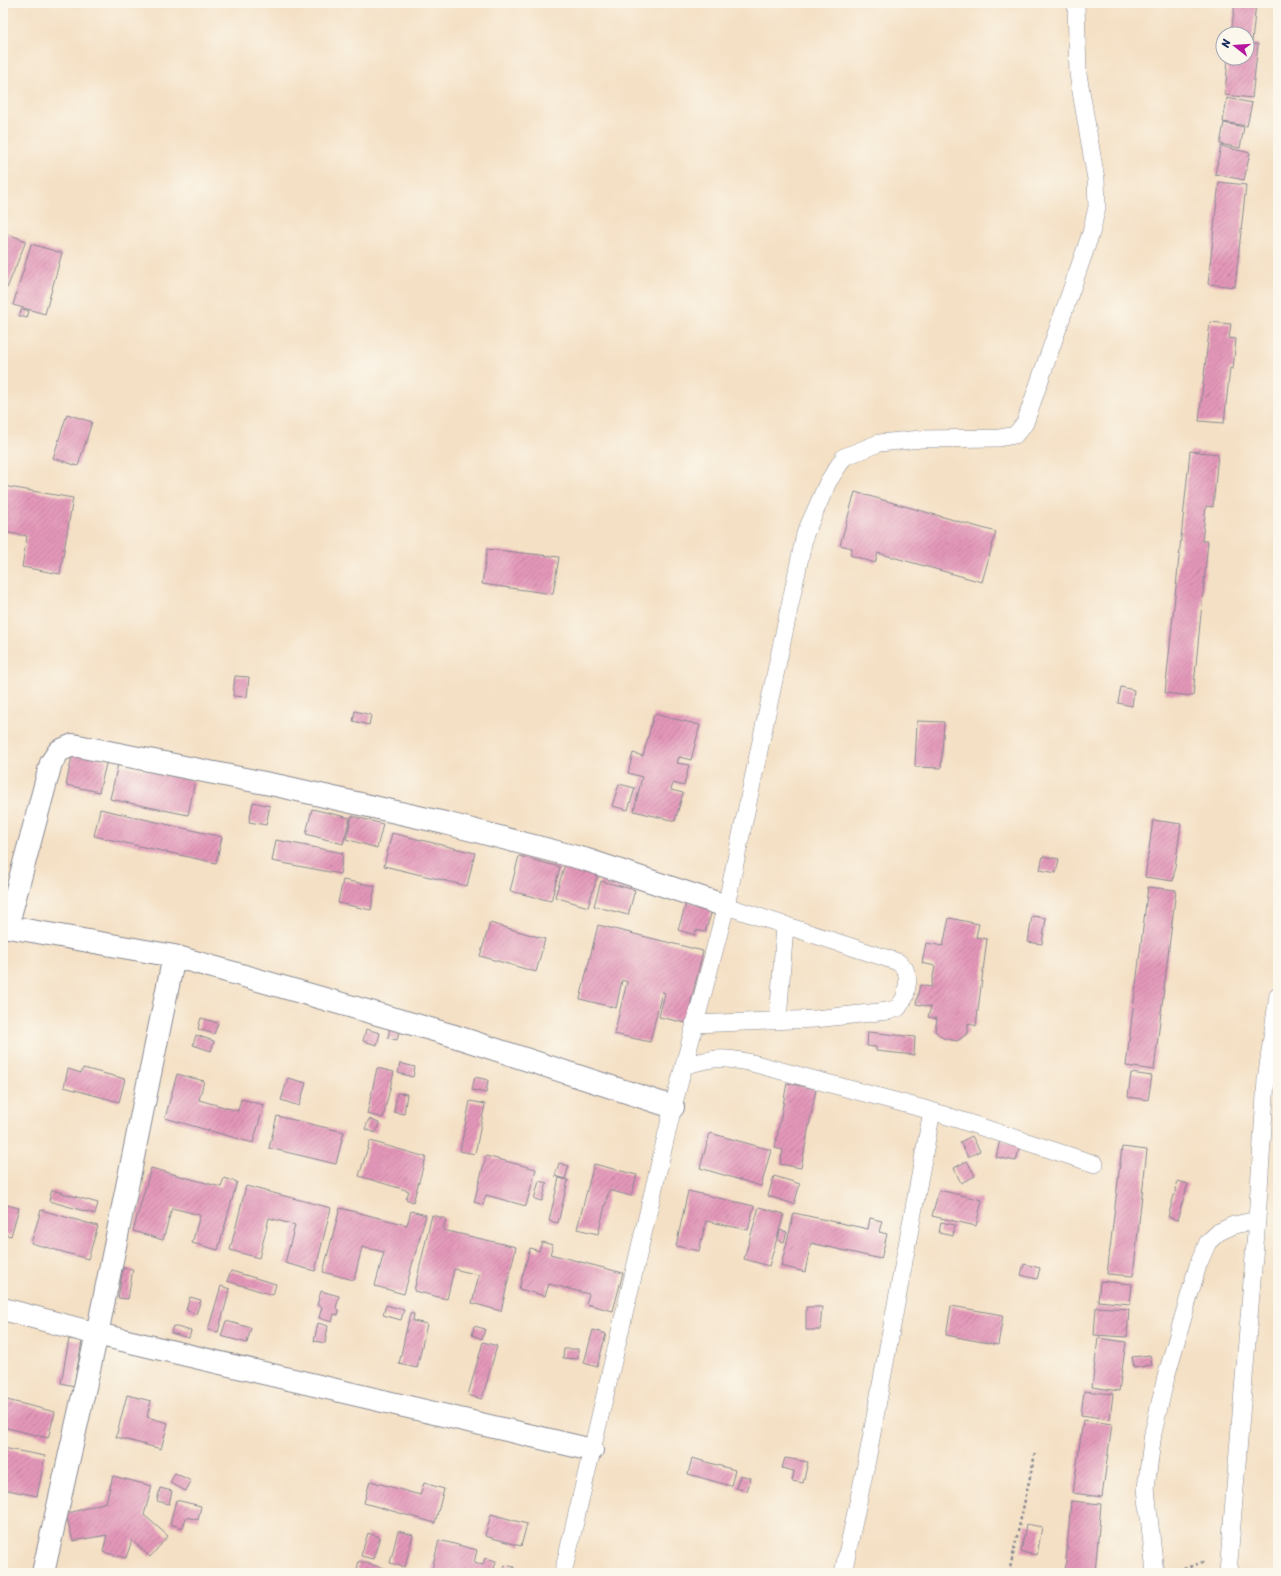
<svg xmlns="http://www.w3.org/2000/svg" width="1281" height="1576" font-family="Sriracha,sans-serif">
<style>
.building{fill:url(#building-hatch)}
.lines{fill:none;stroke-linecap:round;stroke-linejoin:round}
.service-casing{stroke:#888891;stroke-width:18}
.minor-casing{stroke:#888891;stroke-width:24}
.path{stroke:#888891;stroke-width:2.5;stroke-dasharray:3 3;stroke-linecap:butt}
.service{stroke:#fff;stroke-width:17}
.minor{stroke:#fff;stroke-width:22}
</style>
<defs>
<pattern id="building-hatch" width="6" height="6" patternUnits="userSpaceOnUse"><rect width="6" height="6" fill="#e497b9"/><path d="M-1 1l2-2M0 6l6-6M5 7l2-2" fill="none" stroke="#b87c9a"/></pattern>
</defs>
<rect width="100%" height="100%" fill="#fbf7ec"/>
<filter id="ink" filterUnits="userSpaceOnUse"><feTurbulence type="fractalNoise" baseFrequency=".025" numOctaves="2"/><feDisplacementMap in="SourceGraphic" scale="8" xChannelSelector="R" yChannelSelector="G"/><feConvolveMatrix kernelMatrix="1 2 1 2 8 2 1 2 1" color-interpolation-filters="sRGB"/></filter>
<filter id="wash" filterUnits="userSpaceOnUse"><feTurbulence type="fractalNoise" baseFrequency=".012" numOctaves="4" result="noise"/><feDisplacementMap in="SourceGraphic" scale="16" xChannelSelector="R" yChannelSelector="G"/><feGaussianBlur stdDeviation="0.9" result="paint"/><feColorMatrix in="noise" values="0 0 0 0 0 0 0 0 0 0 0 0 0 0 0 0 0 1.4 0 .05"/><feComposite in="paint" operator="in"/></filter>
<g filter="url(#wash)">
<rect width="100%" height="100%" fill="#f4e0c4"/>
<g id="blocks">
<path class="building" d="M1235 3H1256L1252 42H1247V34H1231Z
M1247 43 1258 44 1252 98 1225 95 1228 58H1247Z
M1227 98 1252 103 1247 126 1223 122Z
M1224 123 1244 127 1240 148 1220 144Z
M1221 146 1250 153 1244 180 1215 174Z
M1219 182 1246 185 1235 287 1208 284Z
M3 232 26 241 7 288 3 287Z
M31 244 62 253 45 314 13 305Z
M22 309 29 311 27 318 19 316Z
M1210 322 1231 324 1229 338 1236 339 1233 369 1230 368 1224 423 1199 421Z
M67 414 92 422 78 466 53 458Z
M1190 451 1218 454 1213 507 1206 506 1202 541H1208L1193 696 1165 693Z
M3 486 73 498 60 574 22 567 27 536 3 532Z
M855 492 996 532 982 582 878 553 875 563 850 555 852 548 840 545Z
M487 549 559 557 553 594 482 584Z
M235 676 249 677 247 697 233 696Z
M1121 687 1134 690 1132 706 1118 703Z
M355 711 371 715 369 725 353 721Z
M654 714 700 725 691 760 679 757 677 763 689 765 684 786 673 783 671 790 683 793 675 821 634 811 642 777 628 773 633 753 643 756Z
M917 721 944 722 941 768 915 767Z
M73 752 107 760 99 792 66 785Z
M118 764 195 781 188 815 110 799Z
M619 784 635 788 628 810 612 806Z
M253 802 270 806 266 825 249 822Z
M100 809 222 837 216 863 94 836Z
M312 809 350 818 343 844 306 834Z
M352 816 383 824 377 848 346 839Z
M1153 820 1181 824 1173 881 1145 877Z
M392 833 475 853 467 886 384 866Z
M276 840 343 853 340 874 272 861Z
M519 856 560 867 551 901 510 891Z
M1043 856 1059 859 1056 873 1040 870Z
M565 864 598 874 588 907 555 897Z
M343 880 375 886 371 910 338 903Z
M601 881 635 890 628 915 594 906Z
M1148 887 1176 890 1154 1070 1126 1066Z
M687 901 713 908 705 932 696 930 695 935 678 930Z
M1032 916 1046 918 1042 944 1028 942Z
M949 918 979 924 976 937 987 939 976 1026 968 1023V1033L957 1041 943 1038 935 1031 937 1019 928 1017 931 1007 916 1004 920 985 931 987 935 966 922 963 926 943 943 946Z
M490 923 545 939 536 972 480 956Z
M598 925 703 951 686 1023 659 1017 665 993 662 992 650 1042 614 1034 627 982 622 980 616 1008 580 999Z
M201 1018 218 1023 214 1034 198 1029Z
M390 1026 400 1028 397 1040 388 1038Z
M366 1029 380 1033 377 1045 363 1041Z
M868 1032 915 1037 914 1055 876 1051V1047L867 1046Z
M196 1035 214 1041 211 1051 193 1045Z
M400 1063 415 1067 413 1077 398 1073Z
M83 1068 125 1079 119 1102 64 1087 68 1069 81 1073Z
M377 1068 394 1072 383 1118 367 1114Z
M1131 1073 1152 1076 1148 1100 1128 1097Z
M177 1074 204 1081 199 1100 238 1111 241 1099 264 1105 253 1143 165 1118Z
M475 1077 488 1080 486 1093 472 1090Z
M288 1078 306 1083 299 1106 281 1100Z
M787 1083 816 1089 801 1168 780 1164 783 1150 775 1148Z
M397 1093 407 1094 404 1114 394 1112Z
M470 1101 485 1104 475 1154 460 1151Z
M277 1116 344 1132 336 1164 269 1148Z
M369 1119 379 1123 376 1133 365 1129Z
M710 1133 771 1150 761 1186 700 1168Z
M972 1136 980 1151 968 1157 960 1142Z
M1000 1140 1020 1145 1016 1161 996 1157Z
M370 1141 426 1157 413 1202 406 1199 409 1191 359 1176Z
M1122 1147 1147 1150 1133 1276 1107 1274Z
M486 1156 536 1169 526 1206 486 1195 483 1205 474 1202Z
M967 1161 975 1176 961 1183 954 1168Z
M559 1163 569 1166 565 1179 555 1176Z
M594 1164 637 1175 631 1196 609 1190 598 1234 577 1229Z
M151 1168 221 1187 224 1178 237 1182 218 1250 192 1243 200 1215 172 1208 163 1240 133 1231Z
M774 1176 800 1184 794 1204 768 1196Z
M559 1178 568 1180 558 1223 549 1221Z
M539 1181 547 1183 542 1201 534 1199Z
M1178 1181 1188 1184 1177 1220 1168 1217Z
M246 1186 331 1208 315 1271 285 1263 295 1225 269 1218 259 1258 230 1250Z
M52 1190 98 1203 95 1214 49 1201Z
M939 1190 982 1200 976 1226 932 1216Z
M688 1191 754 1206 748 1230 706 1221 699 1251 676 1246Z
M3 1204 19 1208 11 1236 3 1234Z
M759 1207 784 1214 769 1266 744 1259Z
M340 1208 407 1225 411 1211 426 1215 404 1294 375 1286 384 1252 362 1247 354 1280 323 1272Z
M41 1210 98 1226 88 1259 31 1243Z
M794 1213 868 1229 870 1218 882 1221 879 1232 887 1234 881 1259 811 1243 805 1272 781 1266Z
M432 1215 446 1219 443 1230 516 1247 501 1311 472 1303 479 1275 454 1269 447 1299 414 1291Z
M941 1222 955 1225 953 1236 939 1233Z
M780 1230 787 1232 784 1242 778 1240Z
M542 1242 553 1245 550 1254 623 1273 613 1311 586 1304 589 1294 549 1284 545 1296 519 1289 530 1248 539 1251Z
M1024 1264 1040 1268 1037 1279 1021 1275Z
M123 1268 133 1269 128 1299 118 1298Z
M231 1271 276 1284 273 1295 227 1281Z
M1100 1281 1132 1284 1130 1304 1098 1301Z
M221 1286 230 1289 218 1332 208 1330Z
M321 1291 339 1296 336 1308 339 1310 338 1315 334 1314 332 1322 319 1318 322 1307 317 1305Z
M190 1297 201 1300 196 1314 186 1310Z
M386 1305 404 1310 401 1320 383 1315Z
M951 1306 1003 1315 998 1345 946 1335Z
M806 1307H822L820 1330H806Z
M1096 1307 1129 1309 1127 1337 1094 1335Z
M410 1313 414 1314 413 1321 427 1324 417 1368 399 1364Z
M226 1321 251 1328 247 1343 221 1336Z
M318 1323 328 1326 325 1343 314 1341Z
M173 1326 191 1331 189 1338 171 1333Z
M474 1326 485 1329 482 1339 472 1335Z
M593 1330 606 1334 597 1367 584 1363Z
M1098 1338 1126 1342 1119 1391 1092 1387Z
M69 1339 82 1341 74 1386 61 1383Z
M483 1342 497 1346 482 1399 468 1395Z
M564 1349H578V1359L563 1358Z
M1150 1355 1152 1365 1134 1368 1132 1357Z
M1084 1391 1113 1394 1110 1419 1081 1415Z
M127 1395 151 1401 147 1417 168 1423 161 1449 116 1437Z
M3 1399 55 1412 48 1438 3 1427Z
M1083 1420 1112 1424 1102 1497 1073 1493Z
M3 1448 45 1456 37 1496 3 1489Z
M692 1458 735 1470 731 1486 688 1474Z
M785 1458 808 1462 803 1483 792 1481 794 1471 782 1468Z
M175 1473 191 1481 186 1491 170 1483Z
M740 1475 751 1478 747 1491 736 1488Z
M113 1476 152 1486 144 1515 168 1536 150 1557 132 1540 126 1558 103 1552 107 1535 73 1541 66 1514 106 1502Z
M370 1481 420 1495 424 1483 444 1489 435 1523 364 1503Z
M160 1488 172 1491 169 1504 157 1501Z
M176 1500 201 1506 198 1520 186 1517 183 1528 170 1524Z
M1071 1501 1101 1504 1095 1573H1065Z
M491 1514 527 1524 521 1546 485 1536Z
M1026 1524 1042 1527 1037 1555 1021 1552Z
M398 1531 413 1535 405 1567 390 1563Z
M368 1533 380 1537 373 1559 361 1556Z
M439 1540 477 1550 474 1563 483 1565 485 1558 496 1561 494 1569 503 1571 505 1565 514 1567 513 1573H431Z
M359 1561 401 1573H356Z"/>
</g>
</g>
<g filter="url(#ink)">
<use href="#blocks" fill-opacity="0" stroke="#888891" stroke-width="1"/>
<g class="lines">
<g class="service-casing">
<path id="service" d="M778 1021 785 925
M694 1024 815 1019 888 1011 898 1008 905 997 908 980 905 969 898 962 726 906
M684 1066C713 1057 723 1057 752 1063L932 1111 1095 1164
M563 1573 673 1107 726 906 805 534 828 482 844 457 879 443 921 439 999 438 1015 435 1025 423 1091 233 1097 207 1096 179 1078 74 1076 3
M843 1573 867 1460 932 1111
M1155 1573 1146 1488 1153 1433 1166 1377 1198 1265 1208 1242 1219 1232 1234 1225 1257 1220
M1228 1573 1257 1220 1266 1080 1278 995"/>
</g>
<g class="minor-casing">
<path id="minor" d="M3 926 174 956 451 1035 673 1107
M7 927 51 763 59 751 73 745 280 786 445 823 584 859 726 906
M3 1309 97 1334 592 1450
M43 1573 97 1334 174 956"/>
</g>
<path class="path" d="M1178 1571 1206 1561
M1009 1573 1035 1454"/>
<use href="#service" class="service"/>
<use href="#minor" class="minor"/>
</g>
</g>
<rect width="1281" height="1576" fill="none" stroke="#fbf7ec" stroke-width="16"/>
<g transform="translate(1235 46) rotate(287)"><circle r="19" fill="#fbf7ec" stroke="#a1a7b3"/>
<path d="M0-3L7 15L0 10L-7 15Z" fill="#b5179e"/>
<text y="-6" font-size="11" font-weight="bold" text-anchor="middle" fill="#1b2f5e">N</text>
</g>
</svg>
